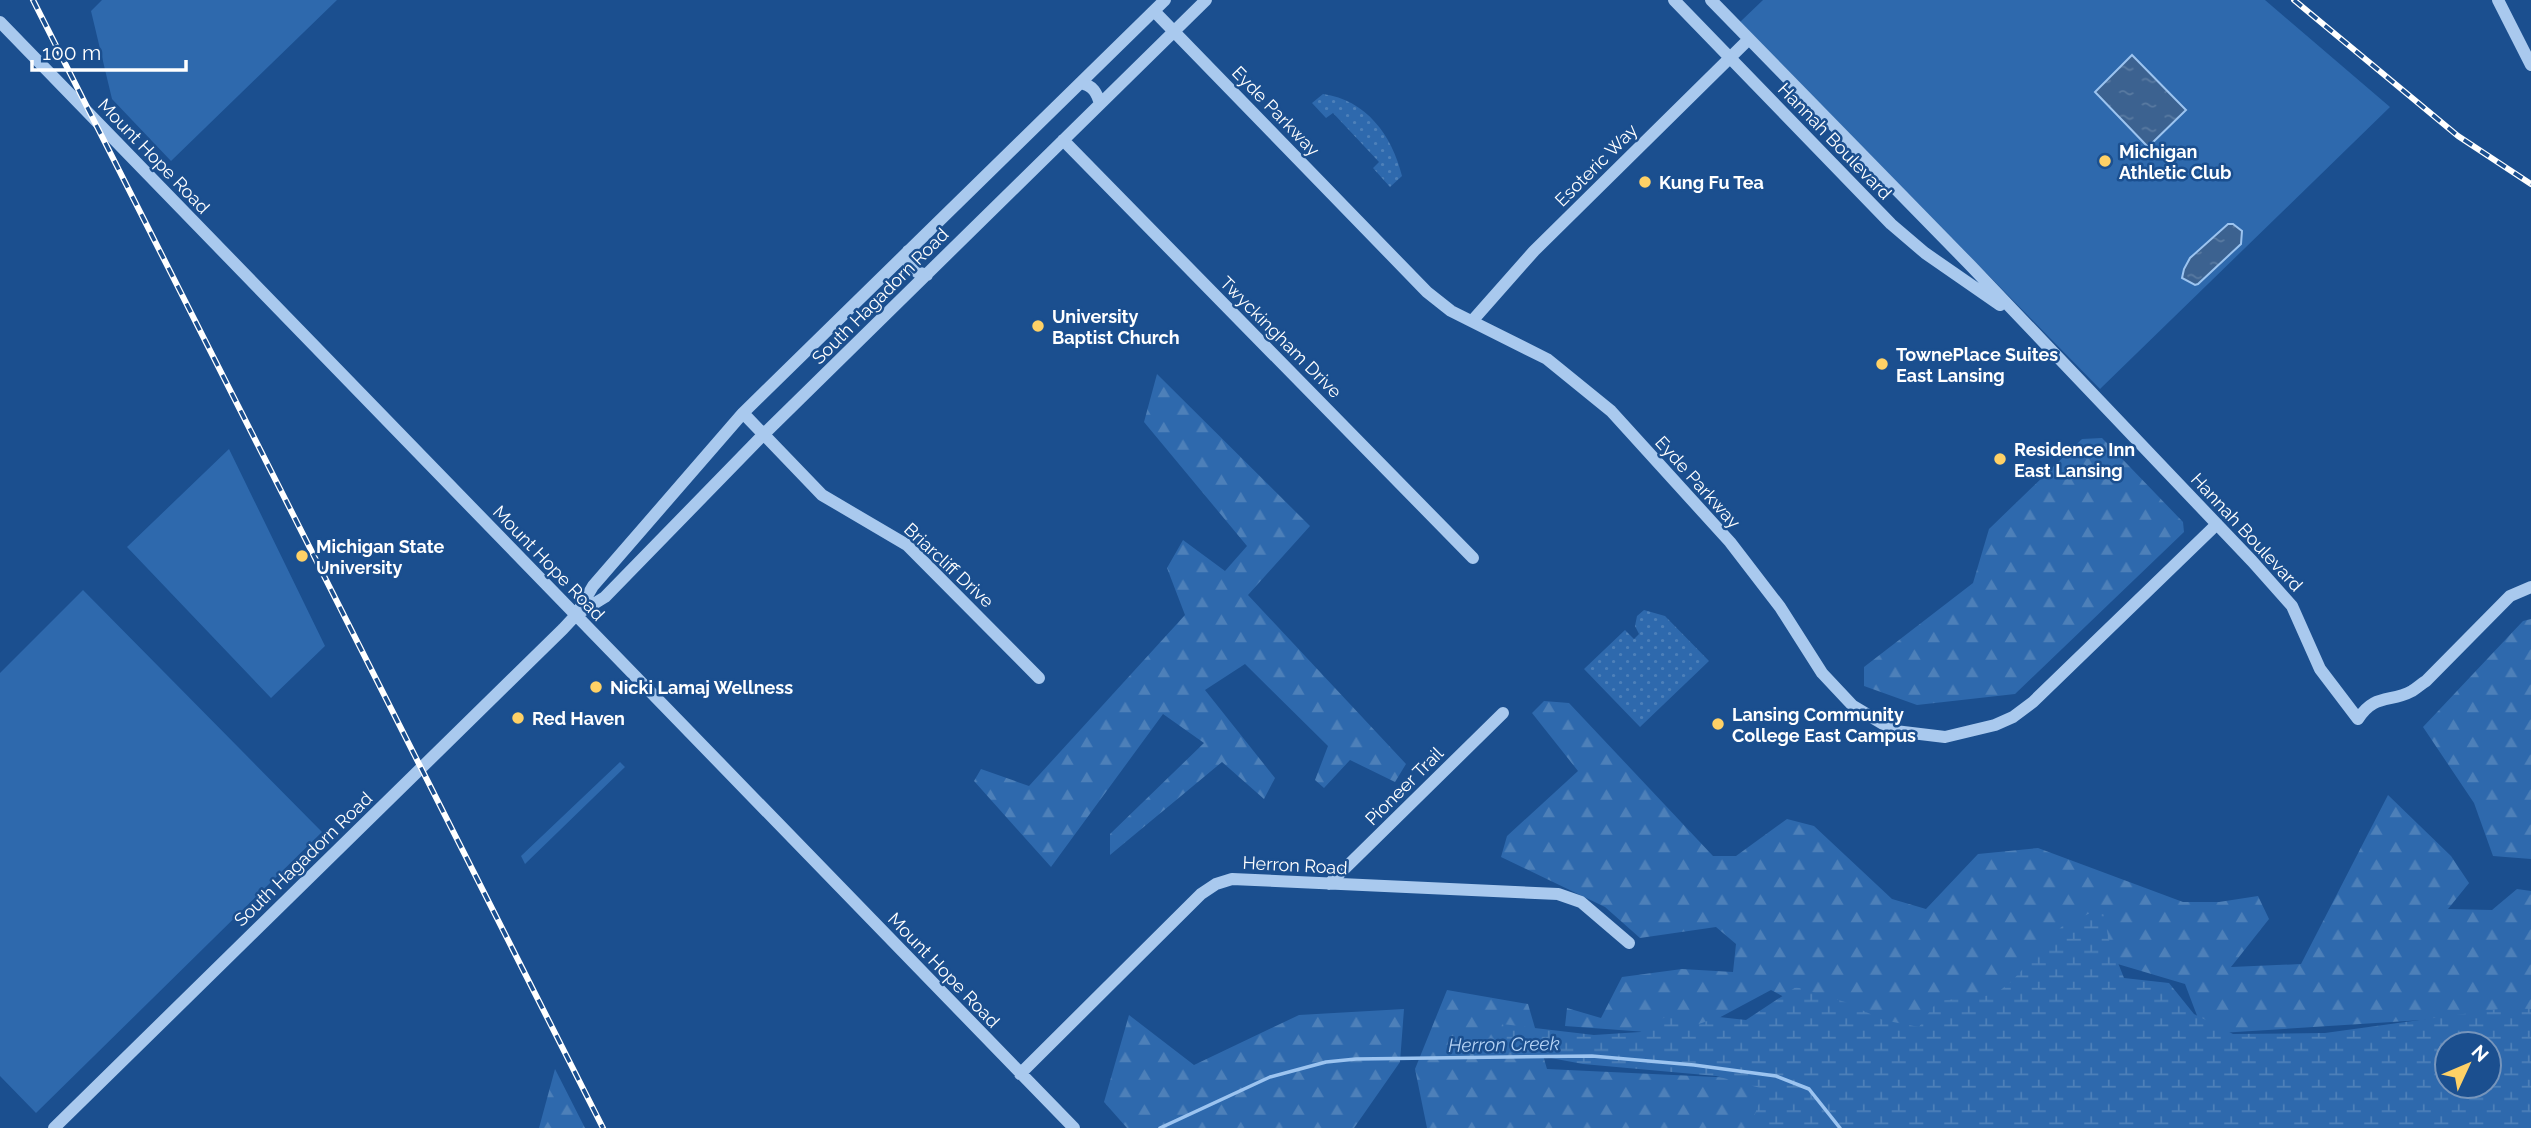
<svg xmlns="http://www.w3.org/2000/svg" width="2531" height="1128" font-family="Raleway,sans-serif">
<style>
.grass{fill:#2e69ad}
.forest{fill:url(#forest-firs)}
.wetland{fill:url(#wetland-marsh);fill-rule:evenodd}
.park{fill:url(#park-dots)}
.water{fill:url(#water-ripples);stroke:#9cc4f0;stroke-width:2}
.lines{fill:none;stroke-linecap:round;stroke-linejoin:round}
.stream{stroke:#9cc4f0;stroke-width:3.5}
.minor{stroke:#a9c9ee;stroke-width:12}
.rail-casing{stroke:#fff;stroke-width:6}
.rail{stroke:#1b4f8f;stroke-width:3.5;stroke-dasharray:10;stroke-linecap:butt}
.poi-dot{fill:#ffd166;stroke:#1b4f8f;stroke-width:2.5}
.labels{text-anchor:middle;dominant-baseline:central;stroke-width:5;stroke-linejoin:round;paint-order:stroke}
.street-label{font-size:18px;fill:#fff;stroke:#1b4f8f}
.poi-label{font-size:18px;font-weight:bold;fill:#fff;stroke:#1b4f8f;text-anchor:start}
.water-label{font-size:19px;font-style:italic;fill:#b5d3f5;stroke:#1b4f8f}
</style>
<defs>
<pattern id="forest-firs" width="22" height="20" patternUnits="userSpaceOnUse" patternTransform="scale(1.75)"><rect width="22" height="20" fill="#2e69ad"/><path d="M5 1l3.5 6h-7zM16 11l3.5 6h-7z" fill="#4d80b9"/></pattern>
<pattern id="wetland-marsh" width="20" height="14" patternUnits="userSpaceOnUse" patternTransform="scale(1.75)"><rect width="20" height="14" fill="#2e69ad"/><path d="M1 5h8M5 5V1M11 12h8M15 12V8" fill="none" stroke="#4d80b9"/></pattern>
<pattern id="park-dots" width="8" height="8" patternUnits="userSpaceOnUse" patternTransform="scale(1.75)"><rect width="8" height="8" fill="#2e69ad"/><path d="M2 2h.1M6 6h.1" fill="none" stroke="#4d80b9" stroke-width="1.8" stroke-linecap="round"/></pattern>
<pattern id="water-ripples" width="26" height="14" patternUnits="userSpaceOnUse" patternTransform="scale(1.75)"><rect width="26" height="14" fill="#3c6290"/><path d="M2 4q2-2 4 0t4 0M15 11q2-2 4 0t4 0" fill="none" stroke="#597aa1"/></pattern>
</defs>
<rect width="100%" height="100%" fill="#1b4f8f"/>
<path class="grass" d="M102 0H337L171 161 112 99 91 11Z
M1763 0H2265L2390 107 2100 389 1740 22Z
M229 449 325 646 271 698 127 547Z
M83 590 322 832 36 1113 0 1076V673Z
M620 762 625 767 525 864 521 856Z"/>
<path class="forest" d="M1157 374 1310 526 1248 595 1406 764 1395 782 1350 760 1324 788 1315 780 1328 746 1245 664 1205 690 1275 778 1264 799 1222 762 1110 855V834L1204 743 1163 714 1051 867 974 781 981 769 1029 786 1185 615 1167 568 1183 540 1225 571 1247 546 1144 422Z
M2102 438 2183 522 2184 532 2015 694 1917 705 1864 686V667L1973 583 1989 529 2082 439Z
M2531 619V859L2493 856 2474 803 2423 727 2523 621Z
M1544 701 1569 703 1713 856H1736L1787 819 1814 826 1892 899 1926 909 1978 854 2038 848 2183 902H2219L2258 896 2269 919 2231 967 2301 964 2388 795 2451 856 2469 883 2448 909 2492 910 2517 889 2531 891V1019L2501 1015 2204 1034 2185 984 2067 949 2074 1128H1427L1415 1069 1447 990 1528 1004 1547 1069 1779 1080 1869 1043 1771 990 1687 1035 1565 1026 1567 1008 1601 1018 1622 977 1682 969 1733 972 1736 944 1716 927 1640 938 1605 907 1501 857 1507 836 1578 771 1532 713Z
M1404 1009 1400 1062 1354 1128H1127L1104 1102 1129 1015 1194 1065 1299 1015Z
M555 1069 585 1128H539Z"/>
<path class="wetland" d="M2102 908 2109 940 2124 978 2169 983 2194 1014 2233 1034 2325 1033 2507 1008 2531 1009V1128H1750L1764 1089 1716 1076 1583 1064 1498 1048 1502 1024 1594 1035 1640 1032 1672 1013 1696 1025 1719 1017 1746 1020 1796 987 1845 1002 1883 1020 1919 1027 1937 1001 1994 995 2011 982 2063 925ZM2447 1044H2489V1086H2447Z"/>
<path class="park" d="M1323 94C1366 100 1392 135 1402 176L1390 187 1373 168 1379 162 1333 113 1326 118 1312 103Z
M2132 140 2148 157 2131 174 2119 161 2127 153 2123 148Z
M1644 610 1665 616 1709 661 1640 727 1584 669 1625 630 1634 639 1639 634 1635 626 1637 616Z"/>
<path class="water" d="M2132 55 2186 110 2148 147 2095 92Z
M2228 224H2233L2242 231 2241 244 2198 284 2195 285 2182 278 2184 269 2190 258Z"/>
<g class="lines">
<path class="stream" d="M1160 1128 1270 1077 1326 1062 1356 1059 1592 1056 1694 1065 1776 1076 1809 1089 1840 1128"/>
<path class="minor" d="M1674 0 1891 224 1925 253 2000 305
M1711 0 1971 266 2252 561 2292 606 2320 669 2358 719C2375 693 2390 703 2412 691 2417 688 2421 684 2426 681L2510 596 2531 587
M2498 0 2531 65
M1154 11 1427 292 1451 311 1547 359 1611 411 1730 542 1780 607 1822 673 1853 706 1895 731 1945 737 1995 725 2013 717 2033 702 2217 524
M0 22 1074 1128
M1080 83C1093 85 1097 93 1100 104
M1063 140 1473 558
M908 251 909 264 917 272 927 275
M1473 320 1534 251 1749 39
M743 413 822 495 907 545 1039 678
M579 613 605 597 763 435 1206 0
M1329 884 1503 713
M1020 1074 1201 894 1216 884 1232 879 1558 894 1581 902 1629 943
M54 1128 563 629 576 615 593 586 743 413 1165 0"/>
<g class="rail-casing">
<path id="rail" d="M33 0 603 1128
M2294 0 2458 136 2531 184"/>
</g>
<use href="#rail" class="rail"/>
</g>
<g class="poi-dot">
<circle cx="2105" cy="161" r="7"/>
<circle cx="1645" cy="182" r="7"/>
<circle cx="1038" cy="326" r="7"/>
<circle cx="1882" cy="364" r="7"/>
<circle cx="2000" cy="459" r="7"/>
<circle cx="302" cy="556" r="7"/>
<circle cx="596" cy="687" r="7"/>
<circle cx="518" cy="718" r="7"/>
<circle cx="1718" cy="724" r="7"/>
</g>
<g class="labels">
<g class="street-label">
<text transform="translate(1276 111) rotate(46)">Eyde Parkway</text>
<text transform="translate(1835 141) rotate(46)">Hannah Boulevard</text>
<text transform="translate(154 156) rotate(46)">Mount Hope Road</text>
<text transform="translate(1596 165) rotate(-45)">Esoteric Way</text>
<text transform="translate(880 296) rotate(-45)">South Hagadorn Road</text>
<text transform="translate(1281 337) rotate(45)">Twyckingham Drive</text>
<text transform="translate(1698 482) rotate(48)">Eyde Parkway</text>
<text transform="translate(2247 532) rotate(47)">Hannah Boulevard</text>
<text transform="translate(549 563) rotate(46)">Mount Hope Road</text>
<text transform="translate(949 565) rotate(43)">Briarcliff Drive</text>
<text transform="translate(1404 786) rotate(-45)">Pioneer Trail</text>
<text transform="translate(303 859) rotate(-44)">South Hagadorn Road</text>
<text transform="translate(1295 865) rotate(3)">Herron Road</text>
<text transform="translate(944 970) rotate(46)">Mount Hope Road</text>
</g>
<g class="poi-label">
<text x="2119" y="151">Michigan<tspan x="2119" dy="21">Athletic Club</tspan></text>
<text x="1659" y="182">Kung Fu Tea</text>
<text x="1052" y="316">University<tspan x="1052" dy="21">Baptist Church</tspan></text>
<text x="1896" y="354">TownePlace Suites<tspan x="1896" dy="21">East Lansing</tspan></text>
<text x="2014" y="449">Residence Inn<tspan x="2014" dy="21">East Lansing</tspan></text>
<text x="316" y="546">Michigan State<tspan x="316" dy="21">University</tspan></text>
<text x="610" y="687">Nicki Lamaj Wellness</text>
<text x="1732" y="714">Lansing Community<tspan x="1732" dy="21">College East Campus</tspan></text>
<text x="532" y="718">Red Haven</text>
</g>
<g class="water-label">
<text transform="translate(1504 1044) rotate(-1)">Herron Creek</text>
</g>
</g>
<g transform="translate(2468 1065) rotate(46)"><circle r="33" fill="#1b4f8f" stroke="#7695bc" stroke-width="2"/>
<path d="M0-5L12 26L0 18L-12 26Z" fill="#ffd166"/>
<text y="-10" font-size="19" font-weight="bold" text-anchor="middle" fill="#ffffff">N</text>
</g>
<path d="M32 60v10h154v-10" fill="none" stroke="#ffffff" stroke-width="3.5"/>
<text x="42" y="60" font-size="21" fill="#ffffff" stroke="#1b4f8f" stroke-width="5" paint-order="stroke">100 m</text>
</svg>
